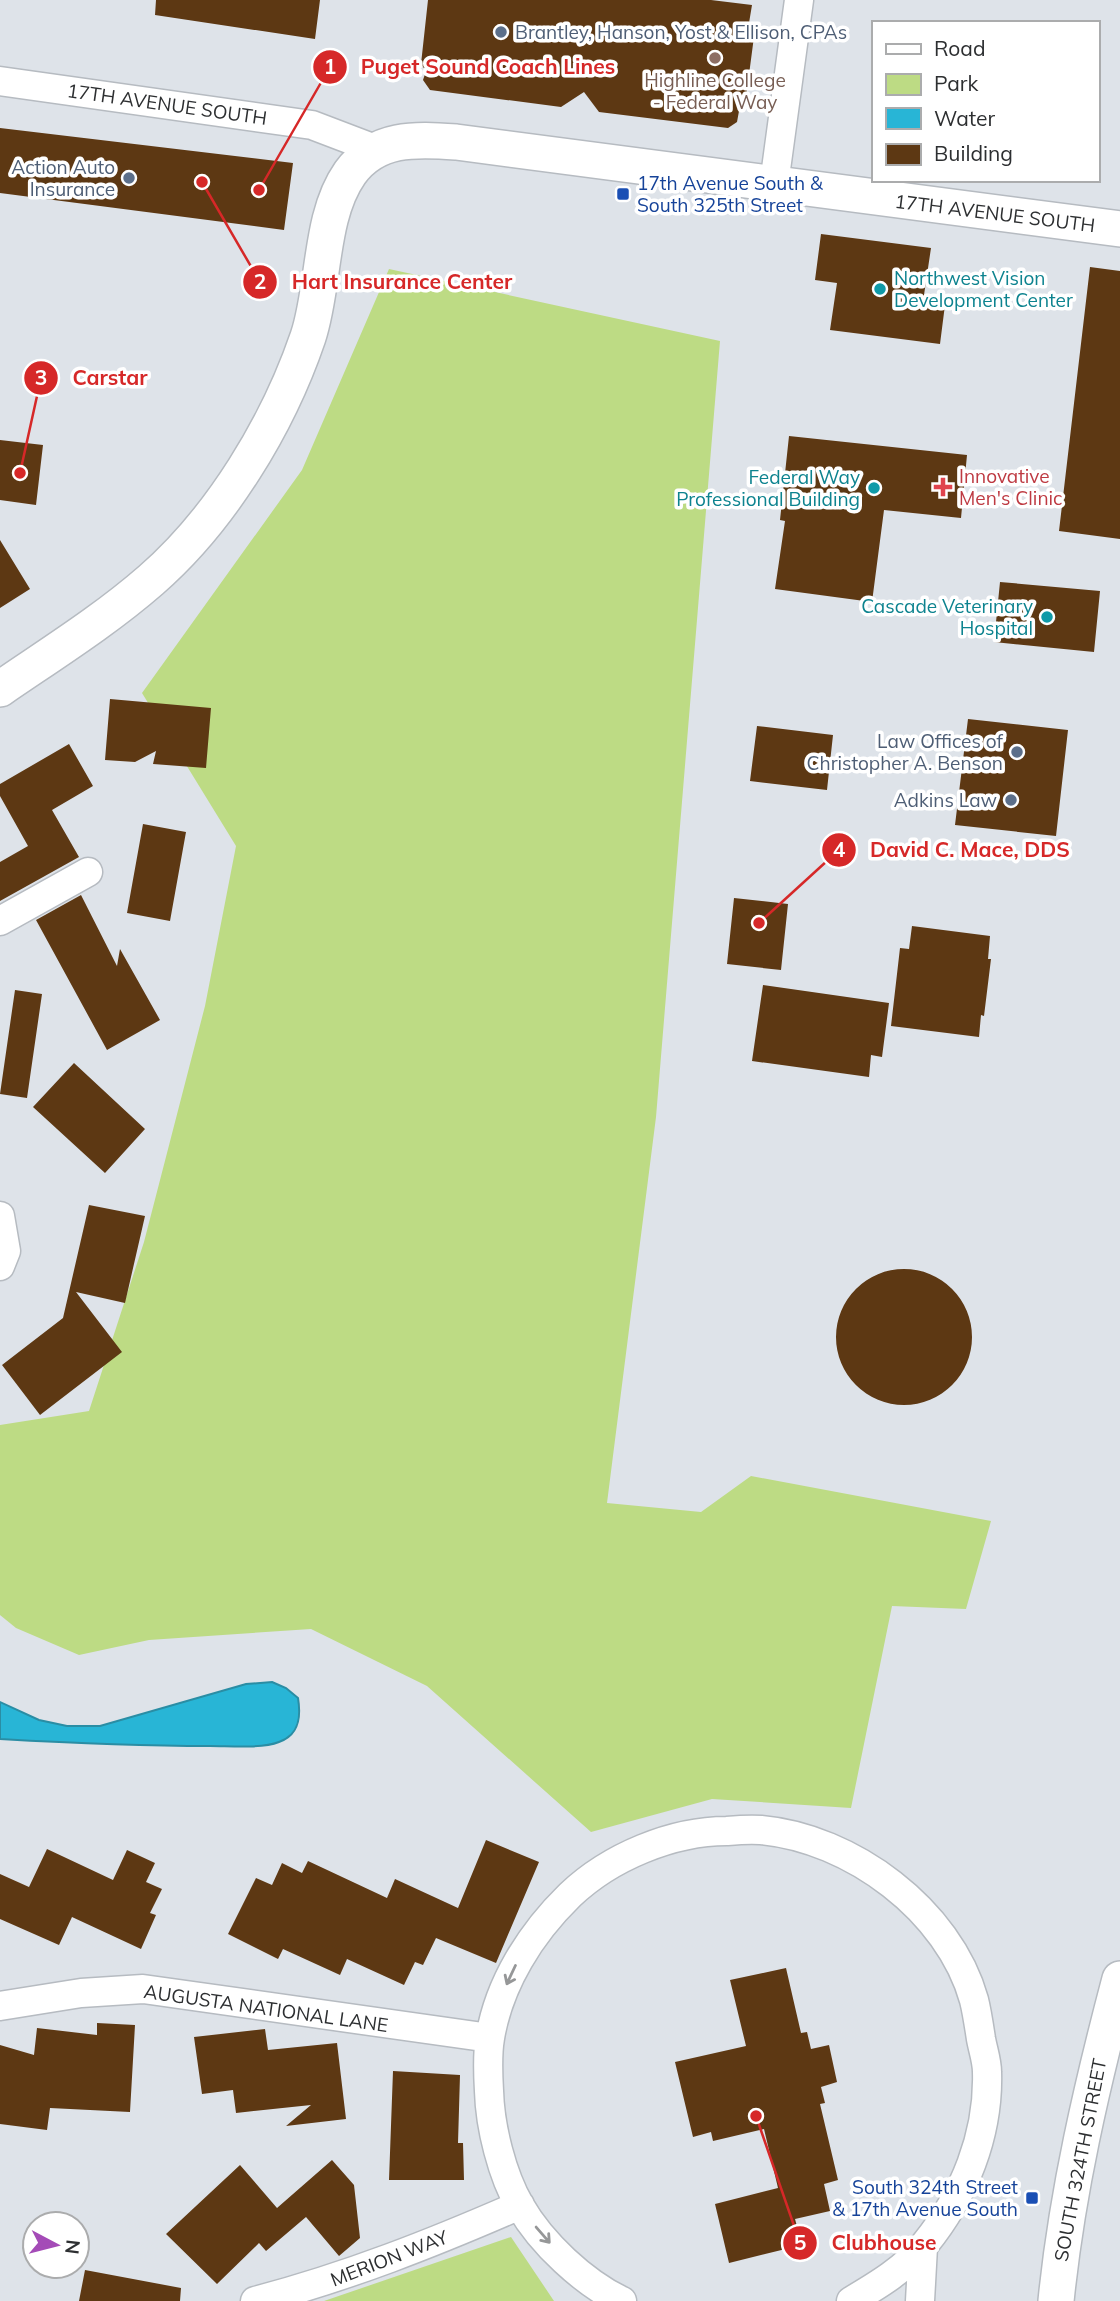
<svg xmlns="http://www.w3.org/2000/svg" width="1120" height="2301" font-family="Mulish,sans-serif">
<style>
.green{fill:#bddb84}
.water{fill:#28b5d6;stroke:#2a8da4;stroke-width:2}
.building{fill:#5d3813}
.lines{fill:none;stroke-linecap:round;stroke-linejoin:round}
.minor-casing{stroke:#b6bbc1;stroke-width:31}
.tertiary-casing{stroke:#b6bbc1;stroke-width:38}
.minor{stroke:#fff;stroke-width:28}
.tertiary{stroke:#fff;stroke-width:35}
.oneway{stroke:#969798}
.service-dot{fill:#5c6f8a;stroke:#fff;stroke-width:2.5}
.education-dot{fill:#8d6e63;stroke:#fff;stroke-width:2.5}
.transit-dot{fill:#1a4fb4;stroke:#fff;stroke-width:2.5}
.culture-dot{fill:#0f9aa8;stroke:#fff;stroke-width:2.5}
.health-dot{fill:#e0444e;stroke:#fff;stroke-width:2.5}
.labels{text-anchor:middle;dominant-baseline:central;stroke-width:7;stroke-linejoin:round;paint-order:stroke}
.service-label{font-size:19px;fill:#4e5e75;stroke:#fff;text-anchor:end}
.education-label{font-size:19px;fill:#785e54;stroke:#fff}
.street-label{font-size:19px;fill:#2d2f31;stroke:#fff}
.transit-label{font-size:19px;fill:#164399;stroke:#fff;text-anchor:start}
.culture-label{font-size:19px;fill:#0d838f;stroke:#fff;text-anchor:end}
.health-label{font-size:19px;fill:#be3a42;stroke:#fff;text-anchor:start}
.leader{fill:none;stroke:#d62828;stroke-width:2.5}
.callout-dot{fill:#d62828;stroke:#fff;stroke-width:2.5}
.mark-label{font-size:21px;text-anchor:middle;font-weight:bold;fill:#fff}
.callout-label{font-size:21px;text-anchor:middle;font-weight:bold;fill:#d62828;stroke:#fff;stroke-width:7;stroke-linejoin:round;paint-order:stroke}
</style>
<rect width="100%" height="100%" fill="#dee3e9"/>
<path class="green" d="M389 269 720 341 656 1117 607 1503 701 1512 751 1476 991 1521 966 1609 892 1606 851 1808 712 1799 591 1832 427 1686 311 1629 149 1640 79 1655 16 1628 0 1615V1425L89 1411 144 1242 205 1006 236 846 142 693 302 470Z
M511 2237 554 2301H324Z"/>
<path class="water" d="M272 1682 286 1688 298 1698C301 1716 300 1735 279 1742 261 1749 230 1746 210 1746 140 1746 70 1743 0 1739V1702L39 1720 67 1726H100L246 1684Z"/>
<path class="building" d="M156 0H320L315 39 155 15Z
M428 0H711L752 5 749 23 755 29 745 105 739 111 737 122 728 128 599 112 584 92 561 107 430 90 423 80 426 71 421 64Z
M0 128 293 163 284 230 0 193Z
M821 234 931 248 924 295 946 297 940 344 830 330 837 283 815 280Z
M1090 267 1120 271V539L1059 531Z
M789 436 967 455 961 518 884 510 872 602 775 589 785 521 780 520Z
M0 440 43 445 36 505 0 500Z
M0 540 30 589 0 608Z
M1000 582 1100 591 1094 652 994 642Z
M110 699 211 708 206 768 153 764 156 751 135 762 105 760Z
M968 719 1068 730 1056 836 955 825Z
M757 726 833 735 827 790 750 781Z
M69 744 93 786 52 810 79 857 0 901V862L28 846 0 796V784Z
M143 824 186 832 170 921 127 913Z
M81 895 117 966 120 949 160 1020 107 1050 36 920Z
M734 898 788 904 781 970 727 964Z
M912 926 990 936 988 959H991L984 1016 981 1015 979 1037 891 1026 900 948 909 949Z
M763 985 889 1003 882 1057 871 1055 869 1077 752 1061Z
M15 990 42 994 27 1098 0 1094Z
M74 1063 145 1129 105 1173 33 1107Z
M89 1205 145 1216 125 1303 76 1292 122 1352 40 1415 2 1365 63 1318Z
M836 1337a68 68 0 1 1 136 0a68 68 0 1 1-136 0Z
M486 1840 539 1862 496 1963 436 1938 423 1965 415 1962 404 1985 347 1959 340 1975 283 1949 278 1959 228 1934 256 1878 272 1885 282 1863 302 1873 308 1861 387 1898 395 1879 458 1908Z
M47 1849 113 1880 127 1850 155 1863 146 1882 162 1889 150 1913 156 1915 141 1949 72 1917 59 1945 0 1919V1874L29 1887Z
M786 1968 801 2033 807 2032 811 2049 829 2045 837 2082 821 2087 825 2103 820 2104 838 2180 824 2184 830 2211 795 2219 802 2245 729 2263 715 2204 778 2188 764 2129 713 2141 711 2132 693 2137 675 2062 746 2046 730 1980Z
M97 2023 135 2025 130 2112 50 2108 47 2130 0 2124V2045L34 2055 37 2028 97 2035Z
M265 2029 268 2050 337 2043 346 2119 286 2126 311 2105 236 2113 233 2090 202 2094 194 2037Z
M393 2071 460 2075 458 2143H463L464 2180H389Z
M332 2160 354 2185 360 2238 339 2256 306 2217 266 2251 259 2243 217 2284 166 2234 240 2165 277 2208Z
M85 2270 181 2288 180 2301H79Z"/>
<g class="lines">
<g class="minor-casing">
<path id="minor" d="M0 81 312 125 375 149
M774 184 799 0
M0 921 88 872
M0 1216 6 1251 0 1266
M0 2006 81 1993 143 1989 490 2038
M255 2301C347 2277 433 2243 520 2205
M622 2301C584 2283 541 2243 520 2206 502 2175 490 2127 489 2091 488 2074 487 2055 490 2038 499 1983 531 1933 570 1895 610 1857 672 1831 727 1831 738 1830 750 1829 761 1830 851 1838 949 1910 974 2000 977 2012 979 2026 981 2039 983 2050 987 2061 987 2072 989 2135 964 2196 925 2244 905 2269 878 2285 851 2301
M920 2301 923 2247"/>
</g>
<g class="tertiary-casing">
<path id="tertiary" d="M0 689C51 654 104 621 151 580 221 519 278 425 308 337 325 286 319 217 350 173 376 137 415 139 456 142L1120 229
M1056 2301C1067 2192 1092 2085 1120 1979"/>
</g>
<use href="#minor" class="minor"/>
<use href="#tertiary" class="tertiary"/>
</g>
<defs><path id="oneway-shaft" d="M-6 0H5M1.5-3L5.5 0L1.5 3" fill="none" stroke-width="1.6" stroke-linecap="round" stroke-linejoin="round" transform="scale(1.75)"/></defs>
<g class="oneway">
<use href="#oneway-shaft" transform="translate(511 1975) rotate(115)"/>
<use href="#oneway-shaft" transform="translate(543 2235) rotate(49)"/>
</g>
<g class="service-dot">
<circle cx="501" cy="32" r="7"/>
<circle cx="129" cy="178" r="7"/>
<circle cx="1017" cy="752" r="7"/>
<circle cx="1011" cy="800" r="7"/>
</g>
<circle class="education-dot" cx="715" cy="58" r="7"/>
<g class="transit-dot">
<rect x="616" y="187" width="14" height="14" rx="3.5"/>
<rect x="1025" y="2191" width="14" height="14" rx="3.5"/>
</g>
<g class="culture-dot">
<circle cx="880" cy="289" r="7"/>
<circle cx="874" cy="488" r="7"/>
<circle cx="1047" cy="617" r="7"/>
</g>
<path class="health-dot" d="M939.5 476.5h7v7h7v7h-7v7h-7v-7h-7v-7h7z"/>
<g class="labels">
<g class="service-label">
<text x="515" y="32" text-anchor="start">Brantley, Hanson, Yost &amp; Ellison, CPAs</text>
<text x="115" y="167">Action Auto<tspan x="115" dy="22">Insurance</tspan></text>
<text x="1003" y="741">Law Offices of<tspan x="1003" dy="22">Christopher A. Benson</tspan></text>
<text x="997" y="800">Adkins Law</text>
</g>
<g class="education-label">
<text x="715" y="80">Highline College<tspan x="715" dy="22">- Federal Way</tspan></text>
</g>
<g class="street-label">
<text transform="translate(167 104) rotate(8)">17TH AVENUE SOUTH</text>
<text transform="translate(995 213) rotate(7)">17TH AVENUE SOUTH</text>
<text transform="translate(266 2008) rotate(8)">AUGUSTA NATIONAL LANE</text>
<text transform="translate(1080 2160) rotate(-79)">SOUTH 324TH STREET</text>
<text transform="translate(389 2258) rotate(-21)">MERION WAY</text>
</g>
<g class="transit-label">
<text x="637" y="183">17th Avenue South &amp;<tspan x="637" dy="22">South 325th Street</tspan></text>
<text x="1018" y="2187" text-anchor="end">South 324th Street<tspan x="1018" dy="22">&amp; 17th Avenue South</tspan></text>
</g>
<g class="culture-label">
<text x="894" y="278" text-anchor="start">Northwest Vision<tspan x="894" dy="22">Development Center</tspan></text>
<text x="860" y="477">Federal Way<tspan x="860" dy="22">Professional Building</tspan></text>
<text x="1033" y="606">Cascade Veterinary<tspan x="1033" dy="22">Hospital</tspan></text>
</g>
<g class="health-label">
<text x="959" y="476">Innovative<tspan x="959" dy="22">Men's Clinic</tspan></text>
</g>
</g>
<path class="leader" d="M259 190L330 67M202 182L260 282M20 473L41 378M759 923L839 850M756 2116L800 2243"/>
<g class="callout-dot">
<circle cx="259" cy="190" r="7"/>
<circle cx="202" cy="182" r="7"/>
<circle cx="20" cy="473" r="7"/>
<circle cx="759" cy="923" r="7"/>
<circle cx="756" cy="2116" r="7"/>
<circle cx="330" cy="67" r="18"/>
<circle cx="260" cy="282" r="18"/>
<circle cx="41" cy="378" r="18"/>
<circle cx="839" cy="850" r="18"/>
<circle cx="800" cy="2243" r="18"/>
</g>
<g class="mark-label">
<text x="330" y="74">1</text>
<text x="260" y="289">2</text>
<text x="41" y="385">3</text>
<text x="839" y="857">4</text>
<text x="800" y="2250">5</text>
</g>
<g class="callout-label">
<text x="488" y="74">Puget Sound Coach Lines</text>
<text x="402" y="289">Hart Insurance Center</text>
<text x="110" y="385">Carstar</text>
<text x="970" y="857">David C. Mace, DDS</text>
<text x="884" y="2250">Clubhouse</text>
</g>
<rect x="872" y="21" width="228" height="161" fill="#ffffff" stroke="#abacad" stroke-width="2"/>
<rect x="886" y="44" width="35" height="10" fill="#ffffff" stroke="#abacad" stroke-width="2"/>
<text x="934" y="56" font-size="21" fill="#2d2f31">Road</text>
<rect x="886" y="74" width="35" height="21" fill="#bddb84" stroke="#abacad" stroke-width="2"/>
<text x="934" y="91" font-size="21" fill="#2d2f31">Park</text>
<rect x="886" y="108" width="35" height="21" fill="#28b5d6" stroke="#abacad" stroke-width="2"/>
<text x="934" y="126" font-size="21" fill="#2d2f31">Water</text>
<rect x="886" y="144" width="35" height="21" fill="#5d3813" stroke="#abacad" stroke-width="2"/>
<text x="934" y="161" font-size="21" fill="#2d2f31">Building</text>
<g transform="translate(56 2245) rotate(97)"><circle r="33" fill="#ffffff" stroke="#abacad" stroke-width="2"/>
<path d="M0-5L12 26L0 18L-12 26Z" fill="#a44bb7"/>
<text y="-10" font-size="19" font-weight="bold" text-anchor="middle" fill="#2d2f31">N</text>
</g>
</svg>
